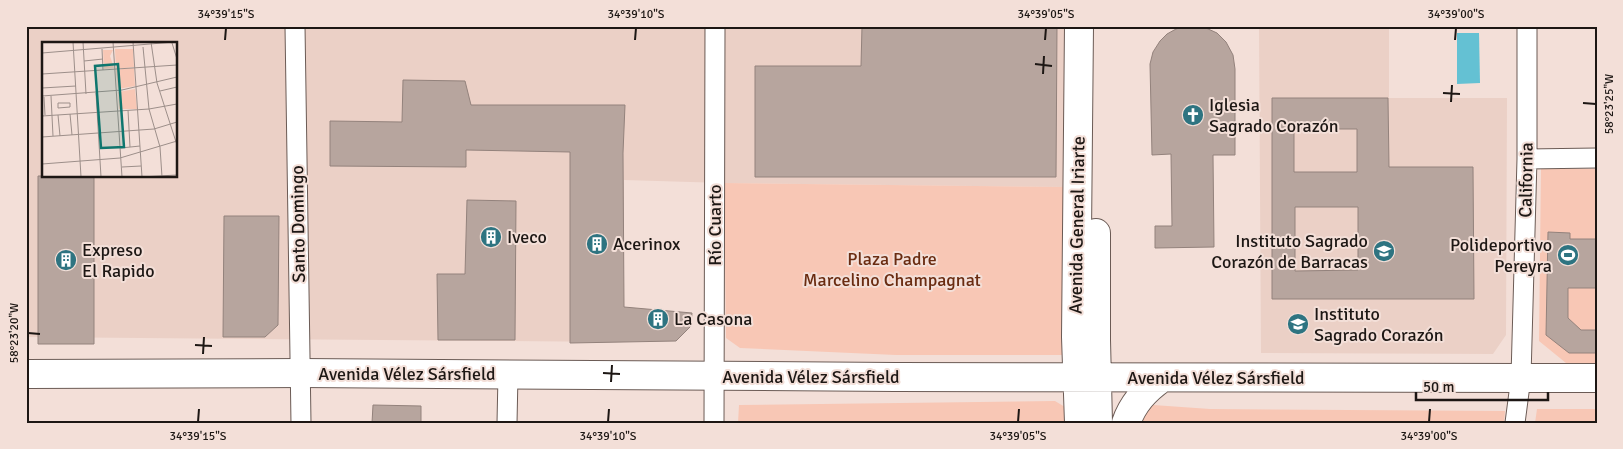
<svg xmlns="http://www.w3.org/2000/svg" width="1623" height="449" font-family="Signika,sans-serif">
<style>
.built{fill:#ebd0c6;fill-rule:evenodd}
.green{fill:#f8c7b5}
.water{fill:#64c1d3}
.building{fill:#b7a59e;stroke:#93827c;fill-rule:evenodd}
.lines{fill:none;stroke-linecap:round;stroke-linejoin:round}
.minor-casing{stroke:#6b5b55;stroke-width:21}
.secondary-casing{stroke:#6b5b55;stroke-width:30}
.minor{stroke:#fff;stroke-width:19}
.secondary{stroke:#fff;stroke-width:28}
.ticks{fill:none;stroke:#1d1714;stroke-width:2}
.labels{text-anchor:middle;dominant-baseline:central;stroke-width:4;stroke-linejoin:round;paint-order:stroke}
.poi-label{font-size:18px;fill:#1d1714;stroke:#f3dfd8;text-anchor:start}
.street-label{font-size:18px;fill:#1d1714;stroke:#f3dfd8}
.park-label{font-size:18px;fill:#6a2c11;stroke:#f3dfd8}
.inset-road{fill:none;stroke:#9d8f8a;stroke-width:1}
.view{fill:#0f766e;fill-opacity:0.15;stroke:#0f766e;stroke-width:2.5}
.inset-edge{fill:none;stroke:#1d1714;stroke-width:2.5}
.neatline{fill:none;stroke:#1d1714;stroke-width:2}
.ticks-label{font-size:12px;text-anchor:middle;fill:#1d1714}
</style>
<rect width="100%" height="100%" fill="#f3dfd8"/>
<path class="built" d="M26 26H1066L1068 187 724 183 624 180 622 342 26 337ZM44 44H176V176H44Z
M1259 26H1389V98H1507L1506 335 1493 354 1261 353Z"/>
<path class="green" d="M1541 169H1597V363H1566L1539 341Z
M724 183 1068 187 1069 355H896L740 348 726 338Z
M1055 401 1070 410 1071 423H738L739 405Z
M1153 405 1210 409 1505 411 1504 423H1137L1142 410Z
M1537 409H1597V423H1535Z"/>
<path class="water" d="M1457 33H1479L1480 83 1457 84Z"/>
<path class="building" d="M862 26H1057L1056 177H755V66H861Z
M1186 26 1206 28 1217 33 1226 42 1233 55 1235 69V155H1213L1214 247 1155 248V226H1172L1171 154 1152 155 1150 64 1153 52 1160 41 1167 34 1176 29Z
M403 80 465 81 471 105H625L623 153 624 307 692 313 691 326 676 341 570 343V152L466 150V167L330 166V121L402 122Z
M1272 98H1388L1389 167H1473L1474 299H1272ZM1294 129H1357V172H1294ZM1295 207H1358V270L1295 271Z
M38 176H94V344H38Z
M467 200 516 201 515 340H438L437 274H465Z
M224 216H279L278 325 265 337H223Z
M1548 232 1570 233V239H1597V288H1568V318L1581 330H1597V353H1569L1546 335Z
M373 405 421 406V423H372Z"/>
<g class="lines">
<g class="minor-casing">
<path id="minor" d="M295 26 301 423
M1527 159 1597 158
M507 423 508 375
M714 423 715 26
M1515 423 1521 377 1527 159V26"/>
</g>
<g class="secondary-casing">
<path id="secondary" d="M1079 26 1076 337 1079 423
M1096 233V340L1098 423
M26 374 301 373 895 377 1597 378
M1126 423C1133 403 1145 390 1162 378"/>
</g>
<use href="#minor" class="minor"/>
<use href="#secondary" class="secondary"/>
</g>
<path class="ticks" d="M225 40 226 28M635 40 636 28M1045 40 1046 28M1455 40 1456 28M1035 64 1052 66M1043 74 1044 56M1443 93 1460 94M1451 102 1452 85M1583 103 1596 104M28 333 40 334M195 345 212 346M203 354 204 337M603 373 620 374M611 382 612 365M198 422 199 409M608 422 609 409M1018 422 1019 409M1429 422 1430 409"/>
<defs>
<g id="church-disc" transform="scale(1.125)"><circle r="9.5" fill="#2e7481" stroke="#f3dfd8"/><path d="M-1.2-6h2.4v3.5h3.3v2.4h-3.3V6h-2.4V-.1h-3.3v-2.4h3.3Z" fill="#fff"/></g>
<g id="building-disc" transform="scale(1.125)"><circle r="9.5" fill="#2e7481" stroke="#f3dfd8"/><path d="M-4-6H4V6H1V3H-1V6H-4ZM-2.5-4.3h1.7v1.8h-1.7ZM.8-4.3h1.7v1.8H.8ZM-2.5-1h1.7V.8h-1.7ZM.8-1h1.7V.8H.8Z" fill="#fff"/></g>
<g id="school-disc" transform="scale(1.125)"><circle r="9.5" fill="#2e7481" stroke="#f3dfd8"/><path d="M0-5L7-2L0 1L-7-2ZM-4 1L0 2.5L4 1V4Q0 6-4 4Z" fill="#fff"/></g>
<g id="stadium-disc" transform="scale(1.125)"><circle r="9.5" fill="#2e7481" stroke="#f3dfd8"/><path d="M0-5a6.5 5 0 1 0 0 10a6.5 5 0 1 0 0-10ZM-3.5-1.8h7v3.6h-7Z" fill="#fff"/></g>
</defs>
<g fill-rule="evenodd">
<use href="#church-disc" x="1193" y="115"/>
<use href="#building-disc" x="491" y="237"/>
<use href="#building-disc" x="597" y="244"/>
<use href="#school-disc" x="1384" y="251"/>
<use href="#stadium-disc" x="1568" y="255"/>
<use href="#building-disc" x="66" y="260"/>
<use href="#building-disc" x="658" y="319"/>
<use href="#school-disc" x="1298" y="324"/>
</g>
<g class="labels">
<g class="poi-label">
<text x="1209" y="105">Iglesia<tspan x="1209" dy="21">Sagrado Corazón</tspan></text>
<text x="507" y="237">Iveco</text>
<text x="1368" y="241" text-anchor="end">Instituto Sagrado<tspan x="1368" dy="21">Corazón de Barracas</tspan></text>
<text x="613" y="244">Acerinox</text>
<text x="1552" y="245" text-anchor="end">Polideportivo<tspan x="1552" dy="21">Pereyra</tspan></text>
<text x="82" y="250">Expreso<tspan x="82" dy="21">El Rapido</tspan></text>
<text x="1314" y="314">Instituto<tspan x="1314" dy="21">Sagrado Corazón</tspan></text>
<text x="674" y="319">La Casona</text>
</g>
<g class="street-label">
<text transform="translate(1526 180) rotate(-89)">California</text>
<text transform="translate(298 224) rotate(-91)">Santo Domingo</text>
<text transform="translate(715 225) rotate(-90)">Río Cuarto</text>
<text transform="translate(1077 225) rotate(-89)">Avenida General Iriarte</text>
<text x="407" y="374">Avenida Vélez Sársfield</text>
<text x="811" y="377">Avenida Vélez Sársfield</text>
<text x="1216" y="378">Avenida Vélez Sársfield</text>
</g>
<g class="park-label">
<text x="892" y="259">Plaza Padre<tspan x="892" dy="21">Marcelino Champagnat</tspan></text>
</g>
</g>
<g transform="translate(42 42)">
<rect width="135" height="135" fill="#f3dfd8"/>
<path d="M73 7H91L92 25 74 27ZM61 8H71L68 14 72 26 62 27ZM87 26H92L93 44 76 47 74 28ZM93 47 95 67H77L76 50Z" fill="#f8c7b5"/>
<path class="inset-road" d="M31 0 39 135M41 0 44 52M71 0 80 135M91 0 100 135M109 0 115 41 135 103M130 1 135 17M101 5 107 67 118 105 120 135M60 7 61 28M0 11 132 0M42 19 61 17M0 32 135 23M0 46 34 44M118 49 135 45M54 51 59 135M0 54 80 48 135 35M9 54 11 94M2 55 3 73M16 61H28V65L16 66ZM86 68 88 105M28 72 30 93M16 73 18 94M0 74 107 67 135 62M0 95 112 87 135 80M79 106 98 104M0 122 78 116 135 99M80 125 99 124M99 135 135 133"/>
<path class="view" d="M76 22 82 105 59 106 53 24Z"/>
<rect width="135" height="135" class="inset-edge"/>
</g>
<rect width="1623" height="449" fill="none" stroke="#f3dfd8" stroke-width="55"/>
<path d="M1416 392v8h132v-8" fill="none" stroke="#1d1714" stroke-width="2.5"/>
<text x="1423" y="392" font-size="15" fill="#1d1714" stroke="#f3dfd8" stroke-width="4" paint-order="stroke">50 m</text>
<rect x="28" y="28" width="1568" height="394" class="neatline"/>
<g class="ticks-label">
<text x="226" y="18">34°39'15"S</text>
<text x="636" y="18">34°39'10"S</text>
<text x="1046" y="18">34°39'05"S</text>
<text x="1456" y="18">34°39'00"S</text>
<text transform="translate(1609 104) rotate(-90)" y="4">58°23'25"W</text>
<text transform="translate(14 333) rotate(-90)" y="4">58°23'20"W</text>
<text x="198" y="440">34°39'15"S</text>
<text x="608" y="440">34°39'10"S</text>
<text x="1018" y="440">34°39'05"S</text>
<text x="1429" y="440">34°39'00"S</text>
</g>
</svg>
